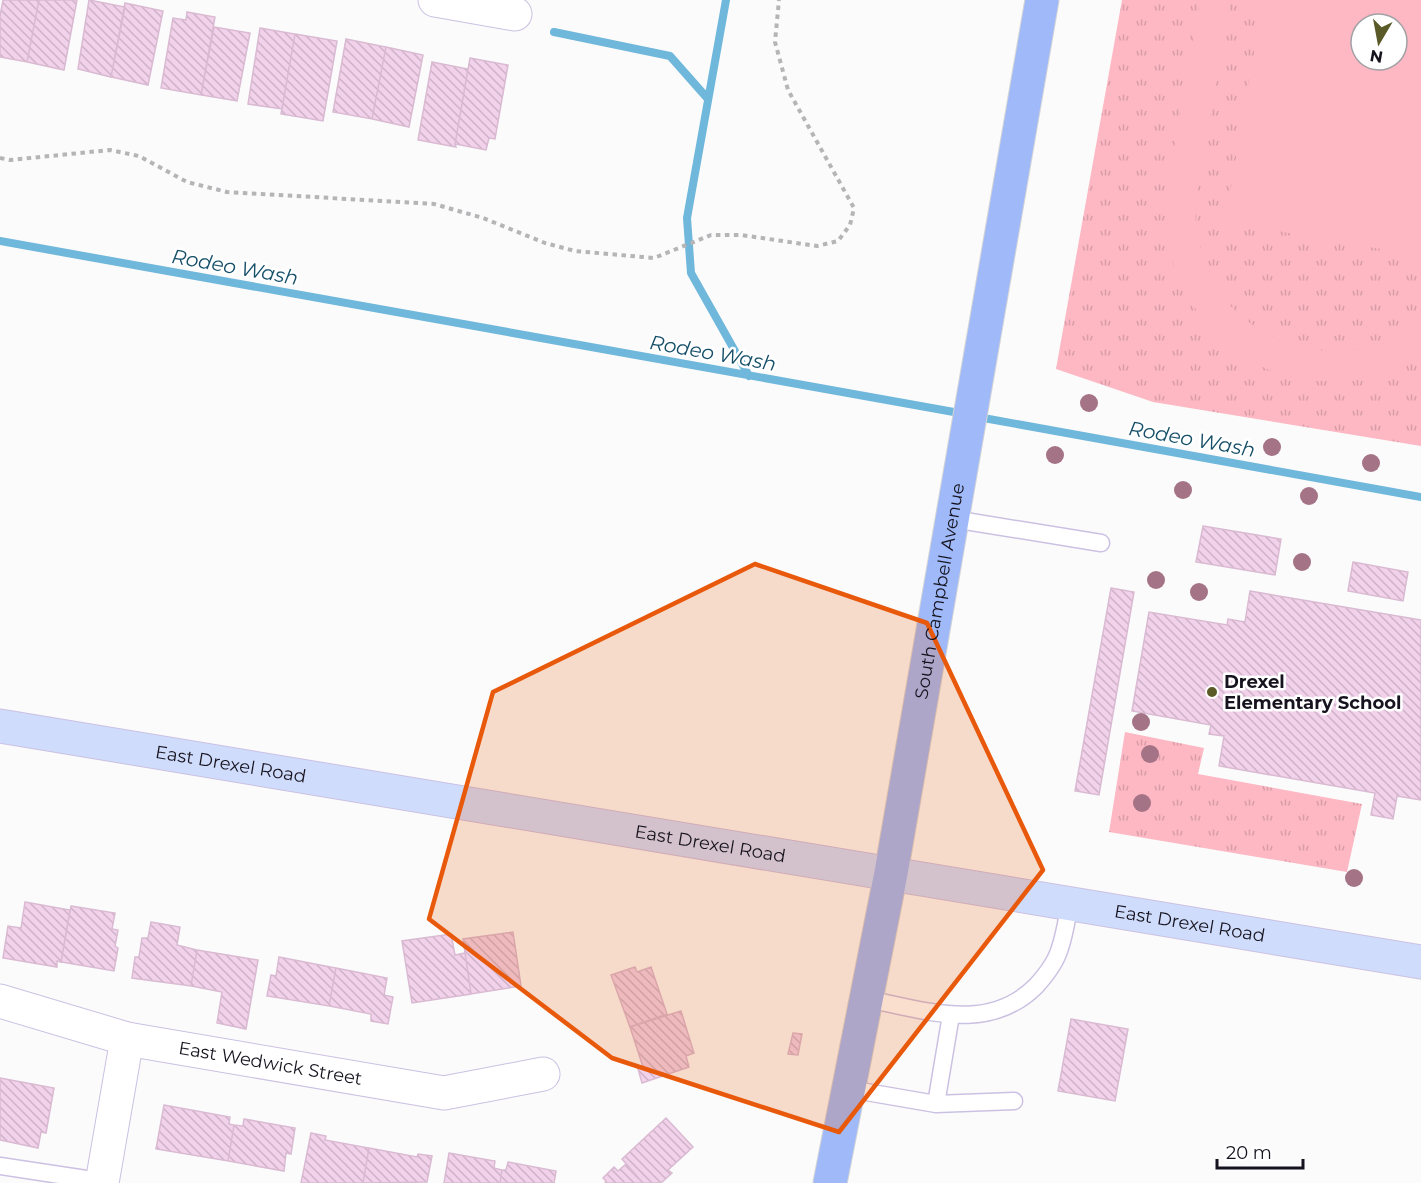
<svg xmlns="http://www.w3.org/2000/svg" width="1421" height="1183" font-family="Montserrat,sans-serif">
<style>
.grass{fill:url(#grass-tufts);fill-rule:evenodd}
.pitch{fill:#fdb8c4;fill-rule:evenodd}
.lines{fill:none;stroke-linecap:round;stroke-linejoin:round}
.stream{stroke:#6fb7db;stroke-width:8}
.building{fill:url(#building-back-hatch);stroke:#d9bad2;stroke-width:1.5}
.lane-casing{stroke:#cbc1e2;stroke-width:19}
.street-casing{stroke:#cbc1e2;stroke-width:35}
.secondary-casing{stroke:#cbc1e2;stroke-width:35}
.primary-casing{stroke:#d5d5d6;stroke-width:35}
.path{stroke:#b5b4b7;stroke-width:4;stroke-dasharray:4.5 4.5;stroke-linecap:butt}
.lane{stroke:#fff;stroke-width:16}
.street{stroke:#fff;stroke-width:33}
.secondary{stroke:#cfdcfc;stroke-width:33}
.primary{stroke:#9fb9f9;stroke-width:33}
.tree{fill:#a47385}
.marked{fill:#e8590c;fill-opacity:0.2;stroke:#e8590c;stroke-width:4.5;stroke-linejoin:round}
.poi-dot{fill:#595a27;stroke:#fff;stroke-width:2}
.labels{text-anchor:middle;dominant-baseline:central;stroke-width:5;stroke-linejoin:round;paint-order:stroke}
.street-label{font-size:18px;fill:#16131e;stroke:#fff}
.poi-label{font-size:18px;font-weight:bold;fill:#16131e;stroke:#fff;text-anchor:start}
.water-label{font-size:20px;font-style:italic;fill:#154f68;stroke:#fff}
</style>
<defs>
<pattern id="grass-tufts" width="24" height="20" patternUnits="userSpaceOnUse" patternTransform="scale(1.5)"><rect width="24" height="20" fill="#fdb8c4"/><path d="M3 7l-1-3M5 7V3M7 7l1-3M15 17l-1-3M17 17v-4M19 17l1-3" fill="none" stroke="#d89da8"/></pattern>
<pattern id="building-back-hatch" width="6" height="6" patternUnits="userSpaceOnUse" patternTransform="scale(1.5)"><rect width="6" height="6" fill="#f1d2ea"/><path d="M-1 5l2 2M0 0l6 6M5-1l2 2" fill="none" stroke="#ceb3c8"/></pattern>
</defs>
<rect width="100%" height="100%" fill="#fbfbfb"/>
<path class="grass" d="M1122 0H1421V446L1153 402 1056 369ZM1361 24H1397V60H1361Z
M1125 732 1204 748 1198 774 1362 804 1347 872 1109 832Z"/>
<path class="pitch" d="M1200 0H1231L1196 198C1196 207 1195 217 1196 226 1199 251 1211 282 1227 302 1275 357 1364 370 1421 320V357C1381 383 1331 387 1285 375 1259 369 1235 352 1216 333 1179 297 1160 244 1166 193 1169 169 1175 145 1179 121 1186 81 1193 40 1200 0Z
M1263 0H1421V256L1225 222ZM1361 24H1397V60H1361Z"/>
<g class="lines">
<path class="stream" d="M726 0 687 218 691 273 749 376
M554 32 670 56 708 99
M0 241 965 414
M978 417 1421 497"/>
</g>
<path class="building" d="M3 0H39L27 62 0 57V16Z
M39 0H77L64 70 27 62Z
M89 0 125 7 111 77 78 69Z
M125 3 163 11 148 85 111 77Z
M187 12 215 17 201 95 161 88 173 18 186 20Z
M214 27 250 33 237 101 201 95Z
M260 28 295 34 282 109 248 104Z
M295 34 337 41 323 121 281 114Z
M346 39 386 47 372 119 333 112Z
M386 47 423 55 409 127 372 119Z
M470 58 508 65 495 139 489 138 486 150 455 144Z
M432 62 468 69 455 144 456 147 418 140Z
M1203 526 1281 539 1275 575 1196 562Z
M1353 562 1408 572 1403 601 1348 591Z
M1111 588 1134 592 1099 795 1075 791Z
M1250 591 1421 620V800L1397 796 1393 819 1371 815 1375 793 1219 766 1224 736 1209 734 1211 725 1132 711 1149 612 1227 625 1228 619 1245 622Z
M25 902 70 910 61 962 57 961V967L3 958 8 926 21 928Z
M71 906 115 913 112 929 118 930 115 946 118 948 114 971 61 962Z
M151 922 180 927 177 945 197 950 191 986 132 978 135 957H139L142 938H148Z
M513 932 521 986 471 994 463 939Z
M451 934 455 955 465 953 471 994 412 1003 402 941Z
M197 950 258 960 246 1029 217 1023 222 992 191 986Z
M279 957 336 968 329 1006 267 996 271 975 276 976Z
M635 967 637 972 651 967 667 1014 630 1027 611 975Z
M336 968 387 978 384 995 393 997 388 1024 371 1021V1014L329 1006Z
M681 1011 694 1053 686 1056 689 1067 642 1083 638 1069 643 1067 630 1027Z
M1071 1019 1128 1029 1115 1101 1058 1091Z
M793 1033 802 1034 798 1055 788 1054Z
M0 1078 54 1088 46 1133 41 1132 38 1148 0 1140Z
M164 1105 230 1117 229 1124 234 1125 228 1161 156 1149Z
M666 1118 693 1147 668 1170 672 1173 661 1183H643L622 1159Z
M244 1119 295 1128 291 1154 286 1153 284 1171 228 1161 234 1125 243 1126Z
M311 1133 326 1136 325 1140 369 1148 363 1183H301Z
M369 1148 417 1157 418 1154 432 1156 427 1182 363 1183Z
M449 1153 495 1161 494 1168 502 1170 500 1183H444Z
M508 1162 556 1171 554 1183H500L502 1170H506Z
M626 1164 643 1183H605L606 1181 603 1178 614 1167 618 1171Z"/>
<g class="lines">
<g class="lane-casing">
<path id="lane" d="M953 519 1101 543
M867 999C925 1010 988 1034 1036 986 1046 975 1056 962 1060 948 1065 933 1067 918 1070 903
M849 1089 936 1104 951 1015
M936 1104 1014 1101
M0 1166 106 1182"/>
</g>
<g class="street-casing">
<g id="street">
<path d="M435 0 515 14"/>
<path id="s1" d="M0 1001 127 1039 444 1093 543 1074"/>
<path d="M102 1183 127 1039"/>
</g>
</g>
<g class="secondary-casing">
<g id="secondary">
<path id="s2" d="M0 726 1421 962"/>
</g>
</g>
<g class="primary-casing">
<g id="primary">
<path id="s3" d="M830 1183 891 873 1042 0"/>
</g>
</g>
<path class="path" d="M0 158 10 160 110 150 139 156 187 182 227 192 434 204 483 218 545 243 575 251 654 258 711 235H741L817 246 838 241 850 225 854 208 788 90 775 42 779 0"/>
<use href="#lane" class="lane"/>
<use href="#street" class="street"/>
<use href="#secondary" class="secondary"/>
<use href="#primary" class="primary"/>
</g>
<g class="tree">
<circle cx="1089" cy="403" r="9"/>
<circle cx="1272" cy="447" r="9"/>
<circle cx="1055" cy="455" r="9"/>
<circle cx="1371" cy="463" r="9"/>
<circle cx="1183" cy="490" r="9"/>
<circle cx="1309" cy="496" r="9"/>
<circle cx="1302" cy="562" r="9"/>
<circle cx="1156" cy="580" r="9"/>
<circle cx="1199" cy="592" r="9"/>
<circle cx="1141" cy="722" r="9"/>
<circle cx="1150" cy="754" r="9"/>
<circle cx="1142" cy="803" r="9"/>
<circle cx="1354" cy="878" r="9"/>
</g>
<path class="marked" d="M755 564 927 623 1043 870 839 1132 612 1058 429 919 493 692Z"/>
<circle class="poi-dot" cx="1212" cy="692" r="6"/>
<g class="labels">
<g class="street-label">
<text stroke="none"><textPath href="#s3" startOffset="602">South Campbell Avenue</textPath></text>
<text stroke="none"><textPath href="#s2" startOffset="234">East Drexel Road</textPath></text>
<text stroke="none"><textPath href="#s2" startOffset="720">East Drexel Road</textPath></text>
<text stroke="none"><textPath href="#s2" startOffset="1206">East Drexel Road</textPath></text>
<text stroke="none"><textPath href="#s1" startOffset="278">East Wedwick Street</textPath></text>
</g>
<g class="poi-label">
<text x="1224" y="682">Drexel<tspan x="1224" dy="21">Elementary School</tspan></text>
</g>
<g class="water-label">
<text transform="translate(235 267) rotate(10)">Rodeo Wash</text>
<text transform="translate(713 353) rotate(10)">Rodeo Wash</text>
<text transform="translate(1192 439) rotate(10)">Rodeo Wash</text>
</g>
</g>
<g transform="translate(1379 42) rotate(190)"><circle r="28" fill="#ffffff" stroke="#a2a1a5" stroke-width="1.5"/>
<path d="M0-4.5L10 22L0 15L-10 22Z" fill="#595a27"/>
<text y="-9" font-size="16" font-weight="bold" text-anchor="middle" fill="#16131e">N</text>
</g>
<path d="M1217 1159v9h86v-9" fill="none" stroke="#16131e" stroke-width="3"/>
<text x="1226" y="1159" font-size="18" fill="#16131e" stroke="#ffffff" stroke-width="4.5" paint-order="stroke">20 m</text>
</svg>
